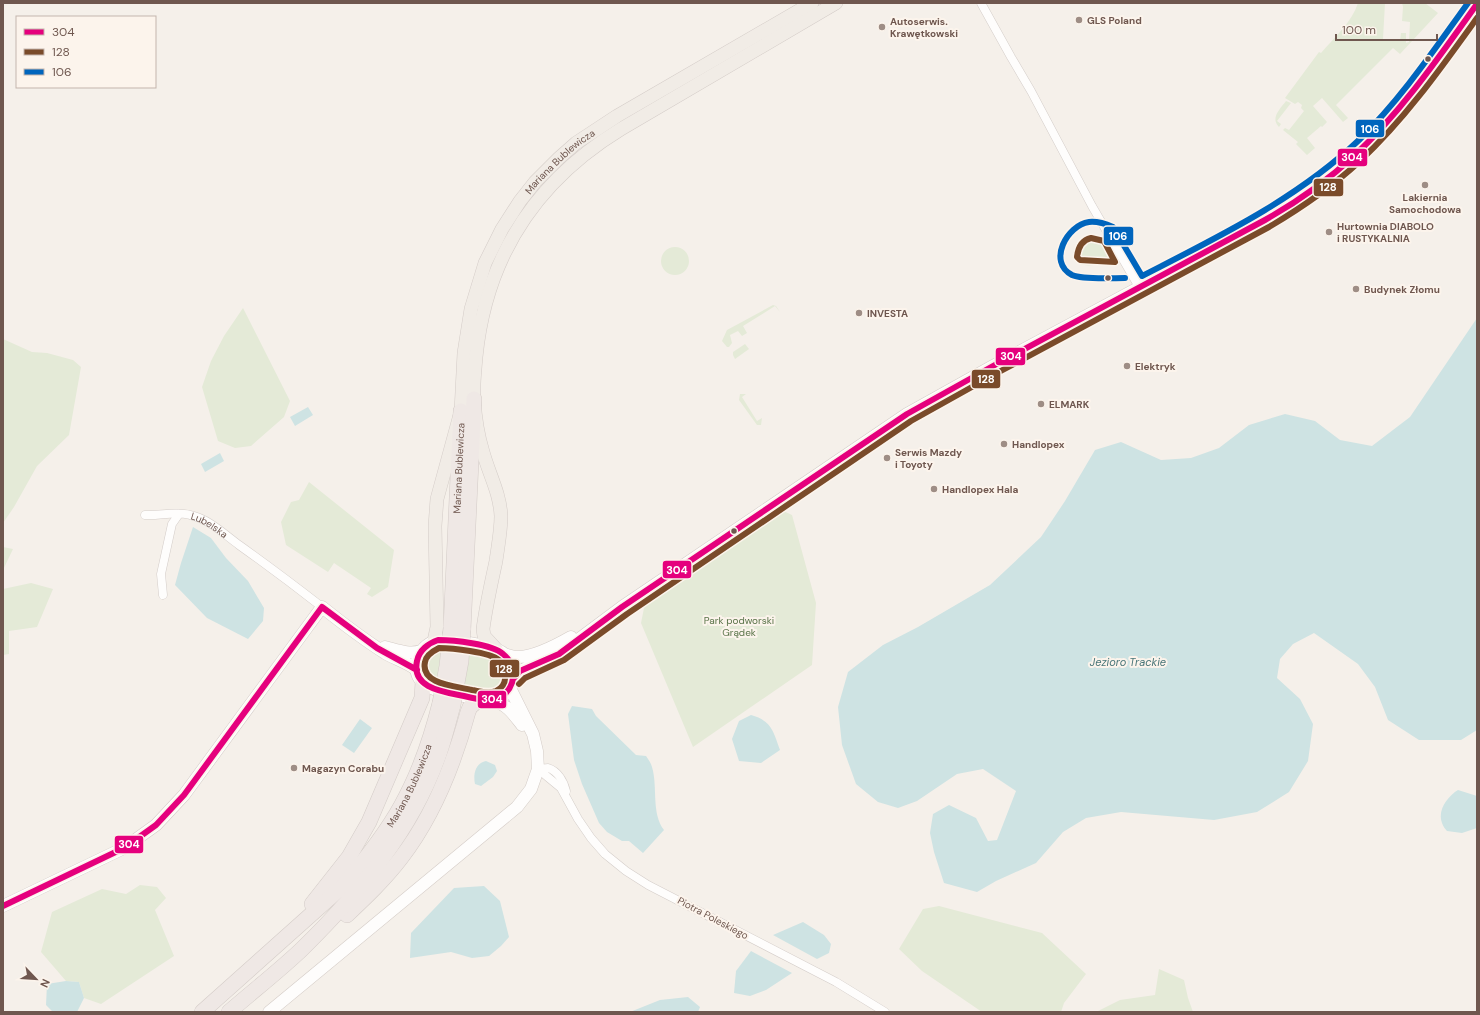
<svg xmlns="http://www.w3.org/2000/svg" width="1480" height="1015" font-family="'DM Sans',sans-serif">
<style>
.green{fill:#e4ead7}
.water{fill:#cee3e3}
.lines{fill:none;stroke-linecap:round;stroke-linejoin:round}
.street-casing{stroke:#d4cdc9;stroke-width:9}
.secondary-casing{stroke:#d4ccc7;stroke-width:13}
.primary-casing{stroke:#d3cbc7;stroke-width:14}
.highway-casing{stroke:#d3cbc7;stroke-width:16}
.street{stroke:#fefdfc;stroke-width:8}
.secondary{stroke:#fefdfc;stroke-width:12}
.primary{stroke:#f1ece6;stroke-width:13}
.highway{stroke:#efe8e5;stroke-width:15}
.highway-bridge-casing{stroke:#d3cbc7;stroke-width:16;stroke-linecap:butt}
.highway-bridge{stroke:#efe8e5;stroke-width:15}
.bus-1-casing{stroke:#fcf4ec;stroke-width:9}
.bus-2-casing{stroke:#fcf4ec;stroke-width:9}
.bus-3-casing{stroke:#fcf4ec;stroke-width:9}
.bus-1{stroke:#e5007d;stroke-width:6}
.bus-2{stroke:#7a4b2a;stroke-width:6}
.bus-3{stroke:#0065bd;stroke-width:6}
.poi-dot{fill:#9e8d85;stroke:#fcf4ec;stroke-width:1.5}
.bus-dot{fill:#6f574f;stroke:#fcf4ec;stroke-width:1.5}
.labels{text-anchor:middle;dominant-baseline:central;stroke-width:4;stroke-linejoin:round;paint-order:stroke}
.poi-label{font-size:10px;font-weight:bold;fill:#6f574f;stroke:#fcf4ec;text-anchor:start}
.street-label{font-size:10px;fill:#6f574f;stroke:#fcf4ec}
.park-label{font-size:10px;fill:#597348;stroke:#fcf4ec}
.water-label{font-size:11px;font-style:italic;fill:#487578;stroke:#fcf4ec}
.line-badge{stroke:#fcf4ec;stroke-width:1.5}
.badge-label{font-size:11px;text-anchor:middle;font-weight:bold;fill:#fff}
</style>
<rect width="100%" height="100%" fill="#f5f0ea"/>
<path class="green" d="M1358 3H1385L1383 39 1400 41 1401 33H1406V43L1409 42 1410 22 1402 21 1403 7 1402 3H1425L1438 13 1400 54 1393 48 1336 105 1348 118 1343 122 1322 98 1313 106 1327 122 1322 127 1321 126 1307 138 1315 148 1307 155 1296 144 1298 142 1283 130 1285 128 1289 130 1304 111 1301 108 1302 105 1298 102 1295 104 1285 98 1319 52 1321 53C1334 38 1352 22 1358 3Z
M1286 101 1291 103 1277 121 1281 124 1279 127C1270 118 1280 109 1286 101Z
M1092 234 1101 236 1113 258 1110 262C1097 264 1083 270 1073 259 1072 246 1080 237 1092 234Z
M661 261a14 14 0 1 1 28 0a14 14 0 1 1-28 0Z
M773 305 776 306 780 312 775 306 743 326 747 333 742 336 738 331 730 335 732 343 729 347H727L722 341 727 330Z
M243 308 290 401 284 417 251 446 235 448 218 441 202 387 211 361 224 336Z
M3 339 32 352 47 353 73 360 81 367 69 435 37 466 14 507 3 523Z
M745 344 749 349 735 359 733 355V352Z
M740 394H746L742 397 757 421 762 418 761 425H757L739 400Z
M309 482 394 550 388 587 372 597 367 594 371 588 334 563 328 572 286 545 281 522 291 502 299 500Z
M777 508 792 515 816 603 812 665 693 747 641 623 645 603Z
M3 547 13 549 3 570Z
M31 583 53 589 37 627 9 631V654L3 655V589Z
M442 647 437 683C423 672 427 655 442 647Z
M469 649C478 651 487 651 494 656 509 665 504 688 488 693 480 695 471 692 463 691Z
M140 885 157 887 166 898 155 910 174 956 101 1004 84 998 79 982 66 981 41 952 52 912 102 889 126 894Z
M939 906 1042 933 1086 974 1064 1003 1061 1012H982L922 971 899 949 923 909Z
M1159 969 1184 980 1188 998 1193 1012H1096L1120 1000 1155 995Z"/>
<path class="water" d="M1477 318V730L1461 740H1419L1388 720 1375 687 1358 664 1314 633 1293 644 1280 659 1277 678 1300 699 1313 724 1308 761 1289 792 1257 812 1214 820 1121 812 1086 818 1063 832 1036 863 996 881 977 892 944 883 934 852 930 833 933 814 949 805 976 818 988 841 997 840 1016 791 983 769 957 774 917 801 898 808 878 802 856 784 842 745 838 707 848 672 883 645 918 627 990 585 1041 537 1065 501 1095 450 1121 442 1161 460 1191 458 1219 448 1249 425 1285 414 1315 421 1340 440 1372 446 1410 417Z
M308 407 313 415 295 426 290 417Z
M220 453 224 461 205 472 201 464Z
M193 527 211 538 226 558 248 581 264 608 263 621 248 639 207 618 175 585 181 563Z
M572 706 592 709 596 716 636 755 646 756C648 759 651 763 652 767 658 787 651 813 664 830L643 853 629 841H622L607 832 599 823 582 784 574 760 568 714Z
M751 715C772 721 773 731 780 750L761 763 739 761 732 739 739 721Z
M360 719 372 728 354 753 342 745Z
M486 761 495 765 497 771 493 777 481 786 475 784C473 775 475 763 486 761Z
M1458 790 1477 796V828L1462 833 1447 831C1445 829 1443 826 1442 823 1437 810 1448 796 1458 790Z
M484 886 500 901 509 937 501 946 489 956 472 958 451 952 410 958 411 933 454 888Z
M803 922 824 935 831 944 829 953 817 959 773 935Z
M751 951 792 973 766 990 750 996 734 993 736 971Z
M66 981 79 982 84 998 77 1012H53L46 1005 47 984Z
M688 997 700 1007 698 1012H630L660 1000Z"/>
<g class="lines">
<g class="street-casing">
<g id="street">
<path d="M981 3 1011 57 1031 91 1092 206 1139 287"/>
<path id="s1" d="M145 515C160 516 175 511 190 515 209 519 224 534 239 545 267 565 295 586 322 607"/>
<path d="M163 595 161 574 172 524 179 514"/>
<path d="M538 769 561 788 578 819 591 838 605 854 626 871 648 885 836 982 885 1012"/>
<path d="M538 769C541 769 545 768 548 768 558 771 564 782 566 791"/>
</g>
</g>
<g class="secondary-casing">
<path id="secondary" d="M438 640C450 639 494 646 503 653 521 667 515 698 492 700 483 701 473 698 464 696 445 693 411 689 417 661 420 650 428 643 438 640Z
M385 647C397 650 409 655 421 651
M504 654C508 655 512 657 516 657 532 658 557 645 571 637
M513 679 520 671 559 654 622 607 907 414 993 366 1265 220C1301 200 1336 174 1365 145 1408 102 1442 52 1477 4
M493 700C508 706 512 712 522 725
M3 906 124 848 156 825 184 795 322 607C342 623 363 639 385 653 395 659 407 662 417 670
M269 1012 517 807 531 789 538 769 537 751 533 734 510 688"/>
</g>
<g class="primary-casing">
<g id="primary">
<path id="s2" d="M434 641 437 627 435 526 437 499 461 411 464 353 471 309 485 263 502 229 520 201 535 182 559 158 576 143 617 116 812 3"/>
<path d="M496 649 484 636 483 629C486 606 491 584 496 561 498 546 501 531 501 516 500 493 489 474 483 452 478 436 475 416 474 399 473 385 475 370 476 357 486 257 536 181 621 129L836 3"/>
</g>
</g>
<g class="highway-casing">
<g id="highway">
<path id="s3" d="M451 628 461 411"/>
<path d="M463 630 474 399"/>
<path d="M312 904 349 857 369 822 422 698 423 682"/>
<path d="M347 915C366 897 385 879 401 858 434 815 454 764 468 712L470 707 480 699"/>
<path id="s4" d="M202 1012 343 886C364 861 385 835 401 806 419 774 431 739 440 703"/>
<path d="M229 1012C253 991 279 971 302 949 359 893 414 828 440 751 445 736 449 720 453 705"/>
</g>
</g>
<use href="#street" class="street"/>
<use href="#secondary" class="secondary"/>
<use href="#primary" class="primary"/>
<use href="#highway" class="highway"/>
<g class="highway-bridge-casing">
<path id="highway-bridge" d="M440 703 447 666 451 628
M453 705 461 661 463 630"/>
</g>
<use href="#highway-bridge" class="highway-bridge"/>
<g class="bus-1-casing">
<path id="bus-1" d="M438 640C453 640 492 644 503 654 522 669 513 700 488 700 480 700 472 698 464 696 445 692 411 689 417 661 419 650 429 643 438 640Z
M513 679 520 671 559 654 622 607 907 414 993 366 1265 220C1297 202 1327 181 1354 156 1402 111 1439 57 1477 4
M3 906 124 848 156 825 184 795 322 607 377 648 417 670"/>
</g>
<g class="bus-2-casing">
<path id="bus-2" d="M1091 238 1104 241 1115 262 1080 260 1077 257C1078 248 1082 240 1091 238Z
M439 648C452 648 489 652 499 660 508 668 508 686 496 691 488 694 479 691 472 690 457 686 420 685 425 662 426 655 433 651 439 648Z
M519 684 525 678 564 660 627 614 911 421 997 373 1269 227C1301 208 1332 187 1360 161 1405 119 1441 68 1477 18"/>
</g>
<g class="bus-3-casing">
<path id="bus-3" d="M1125 278C1112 278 1083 280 1072 275 1047 262 1067 225 1089 222 1098 221 1106 224 1113 227L1142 276C1218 237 1297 199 1359 140 1401 99 1434 50 1468 3"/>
</g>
<use href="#bus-1" class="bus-1"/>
<use href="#bus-2" class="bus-2"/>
<use href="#bus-3" class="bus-3"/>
</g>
<g class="poi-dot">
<circle cx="1079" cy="20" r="4"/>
<circle cx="882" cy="27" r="4"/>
<circle cx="1425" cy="185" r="4"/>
<circle cx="1329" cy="232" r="4"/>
<circle cx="1356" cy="289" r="4"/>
<circle cx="859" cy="313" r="4"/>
<circle cx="1127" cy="366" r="4"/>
<circle cx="1041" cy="404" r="4"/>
<circle cx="1004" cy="444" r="4"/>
<circle cx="887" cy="458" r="4"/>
<circle cx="934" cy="489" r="4"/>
<circle cx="294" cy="768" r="4"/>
</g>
<g class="bus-dot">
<circle cx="1428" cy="59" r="3.5"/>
<circle cx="1108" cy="278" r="3.5"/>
<circle cx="734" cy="531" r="3.5"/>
</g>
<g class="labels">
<g class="poi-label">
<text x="1087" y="20">GLS Poland</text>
<text x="890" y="21">Autoserwis.<tspan x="890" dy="12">Krawętkowski</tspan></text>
<text x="1425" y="197" text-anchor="middle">Lakiernia<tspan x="1425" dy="12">Samochodowa</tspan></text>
<text x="1337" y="226">Hurtownia DIABOLO<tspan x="1337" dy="12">i RUSTYKALNIA</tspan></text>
<text x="1364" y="289">Budynek Złomu</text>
<text x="867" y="313">INVESTA</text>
<text x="1135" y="366">Elektryk</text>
<text x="1049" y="404">ELMARK</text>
<text x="1012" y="444">Handlopex</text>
<text x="895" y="452">Serwis Mazdy<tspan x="895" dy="12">i Toyoty</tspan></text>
<text x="942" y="489">Handlopex Hala</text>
<text x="302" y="768">Magazyn Corabu</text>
</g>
<g class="street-label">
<text stroke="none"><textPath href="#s2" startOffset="512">Mariana Bublewicza</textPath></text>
<text stroke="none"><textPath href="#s3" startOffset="160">Mariana Bublewicza</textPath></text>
<text stroke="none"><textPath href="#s1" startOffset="67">Lubelska</textPath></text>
<text stroke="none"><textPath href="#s4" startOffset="310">Mariana Bublewicza</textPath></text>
<text transform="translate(713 918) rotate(28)">Piotra Poleskiego</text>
</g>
<g class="park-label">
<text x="739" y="620">Park podworski<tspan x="739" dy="12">Grądek</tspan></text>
</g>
<g class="water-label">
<text x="1128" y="662">Jezioro Trackie</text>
</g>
</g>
<g class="line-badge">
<rect x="1355" y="119" width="30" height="19" rx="4" fill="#0065bd"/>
<rect x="1337" y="148" width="31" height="19" rx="4" fill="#e5007d"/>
<rect x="1313" y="178" width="31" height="19" rx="4" fill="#7a4b2a"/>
<rect x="1103" y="226" width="31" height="20" rx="4" fill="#0065bd"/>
<rect x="995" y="347" width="31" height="19" rx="4" fill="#e5007d"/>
<rect x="971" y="369" width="30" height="20" rx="4" fill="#7a4b2a"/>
<rect x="662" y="560" width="30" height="19" rx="4" fill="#e5007d"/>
<rect x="489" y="659" width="31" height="19" rx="4" fill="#7a4b2a"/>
<rect x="477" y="690" width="30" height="19" rx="4" fill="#e5007d"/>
<rect x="114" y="835" width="30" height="19" rx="4" fill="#e5007d"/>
</g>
<g class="badge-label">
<text x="1370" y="133">106</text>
<text x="1352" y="161">304</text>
<text x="1328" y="191">128</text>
<text x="1118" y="240">106</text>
<text x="1011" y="360">304</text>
<text x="986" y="383">128</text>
<text x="677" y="574">304</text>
<text x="504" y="673">128</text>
<text x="492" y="703">304</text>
<text x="129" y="848">304</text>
</g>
<rect width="1480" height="1015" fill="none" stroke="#6f574f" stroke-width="8"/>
<rect x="16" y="16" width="140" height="72" fill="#fcf4ec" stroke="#c4b5ad"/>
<rect x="24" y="29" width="20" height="6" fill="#e5007d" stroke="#c4b5ad"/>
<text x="52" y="36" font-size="12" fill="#6f574f">304</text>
<rect x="24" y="49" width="20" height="6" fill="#7a4b2a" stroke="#c4b5ad"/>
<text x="52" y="56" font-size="12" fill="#6f574f">128</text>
<rect x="24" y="69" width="20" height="6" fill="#0065bd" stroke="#c4b5ad"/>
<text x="52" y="76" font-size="12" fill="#6f574f">106</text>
<g transform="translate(36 979) rotate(115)" stroke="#fcf4ec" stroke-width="3" paint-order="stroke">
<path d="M0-3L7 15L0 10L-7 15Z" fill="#6f574f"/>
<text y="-6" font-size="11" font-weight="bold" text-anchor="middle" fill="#6f574f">N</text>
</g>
<path d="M1336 34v6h101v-6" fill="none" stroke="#6f574f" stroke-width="2"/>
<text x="1342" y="34" font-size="12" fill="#6f574f" stroke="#fcf4ec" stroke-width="3" paint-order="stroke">100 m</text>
</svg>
